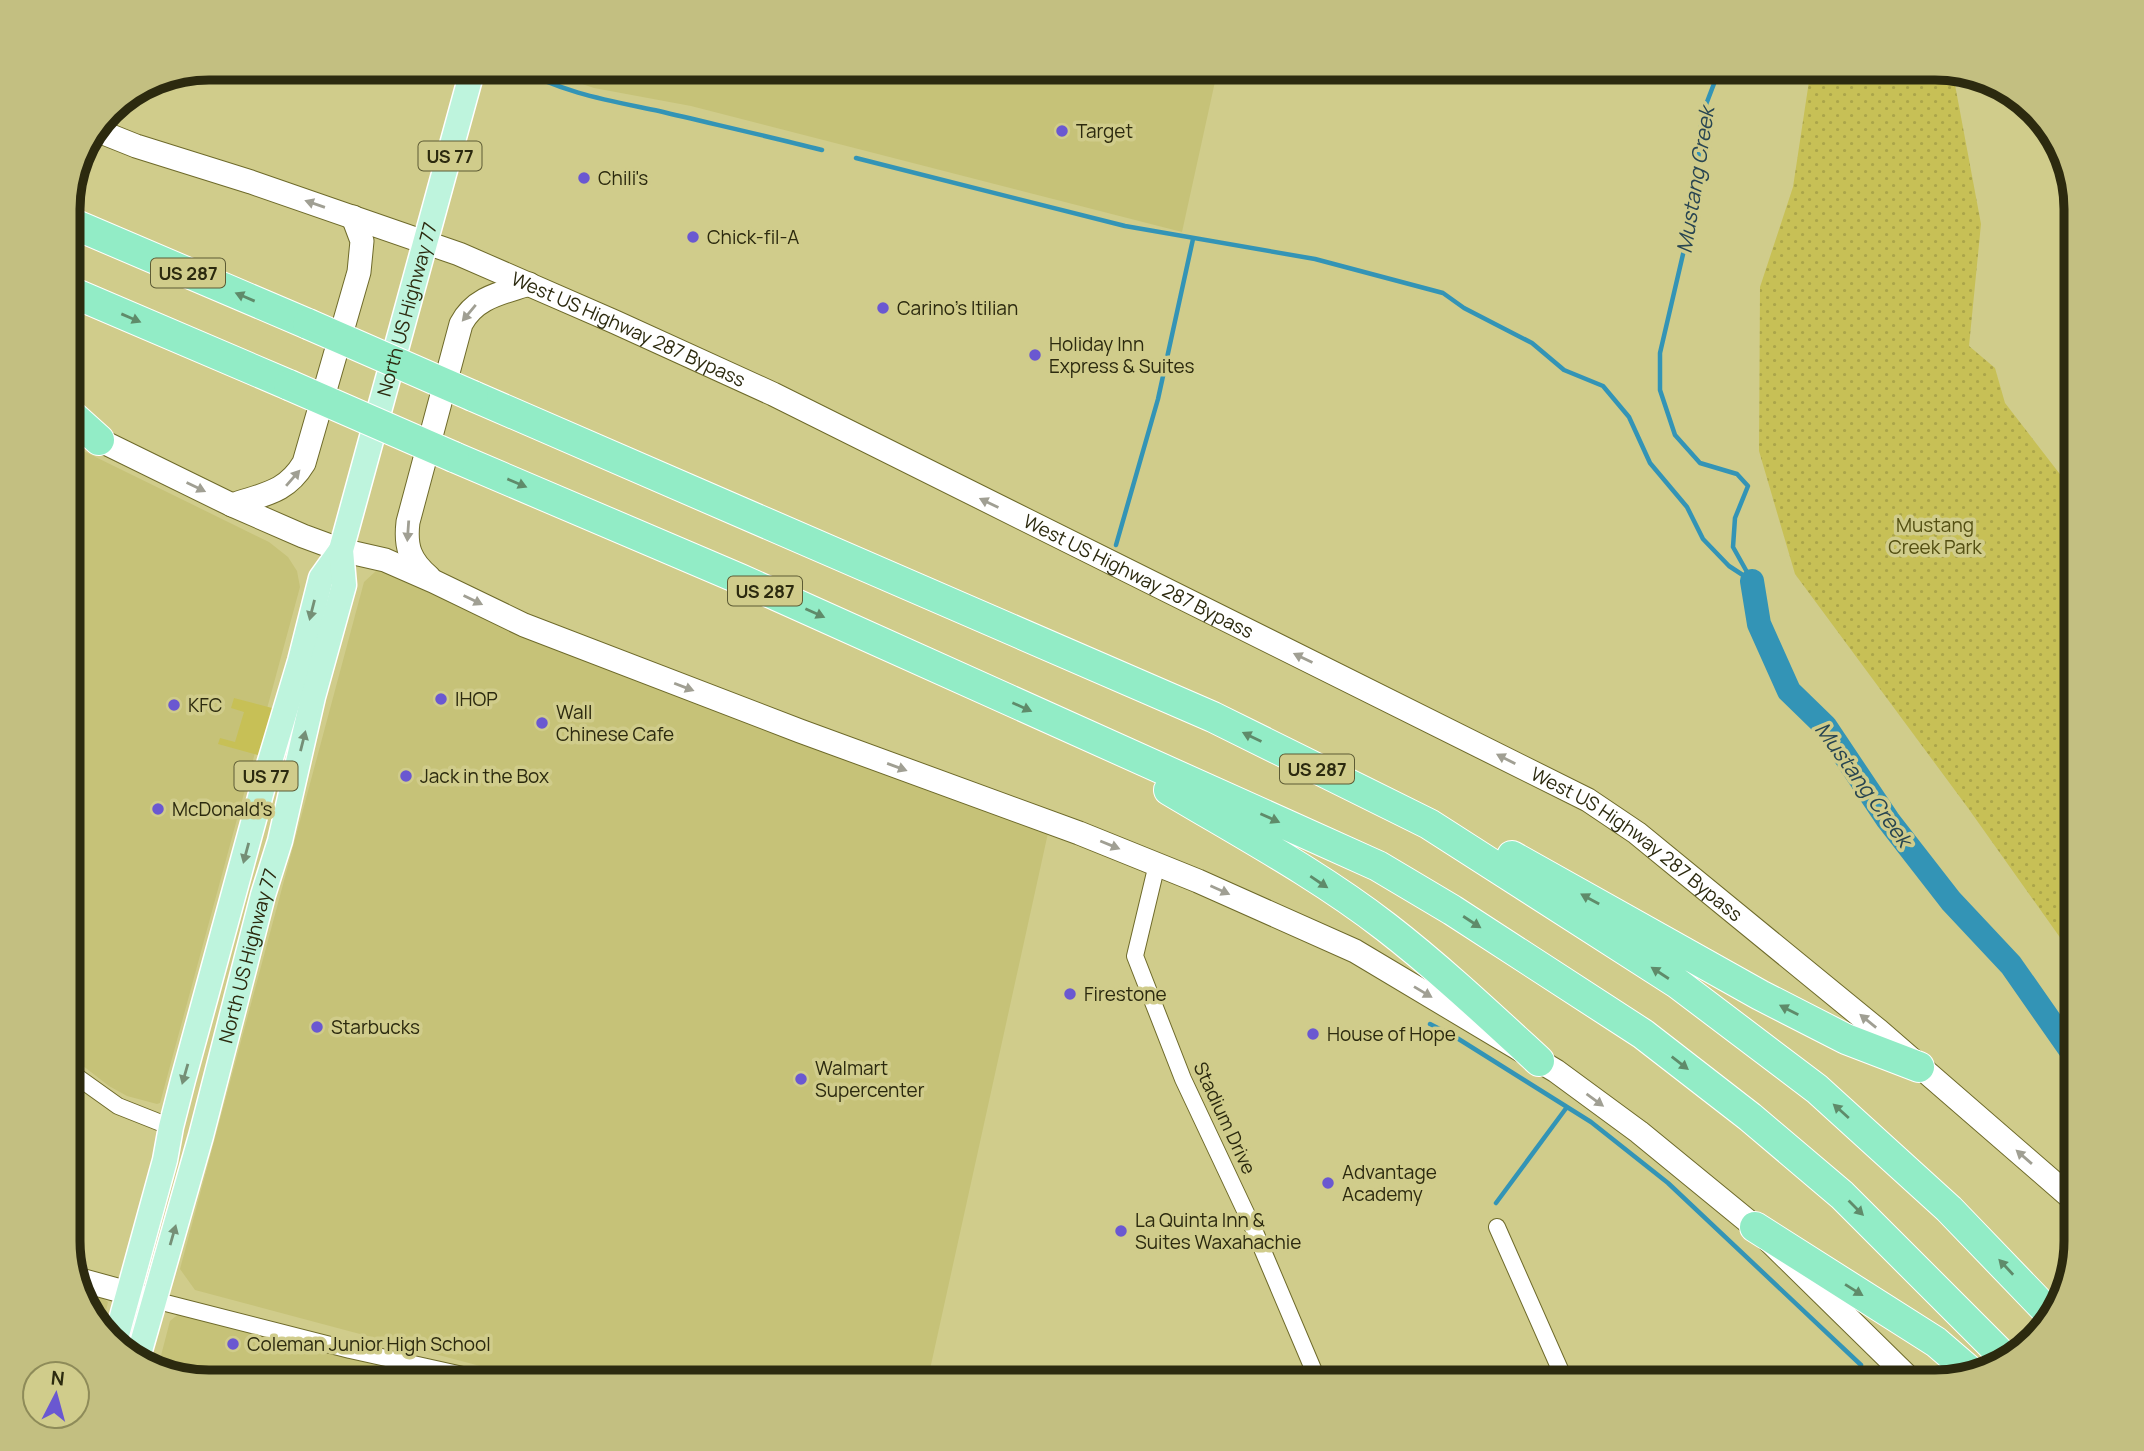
<svg xmlns="http://www.w3.org/2000/svg" width="2144" height="1451" font-family="Manrope,sans-serif">
<style>
.built{fill:#c6c278}
.grass{fill:#c7c056}
.park{fill:url(#park-dots)}
.lines{fill:none;stroke-linecap:round;stroke-linejoin:round}
.stream{stroke:#3394b6;stroke-width:4.5}
.river{stroke:#3394b6;stroke-width:24}
.street-casing{stroke:#6e6a2a;stroke-width:18}
.secondary-casing{stroke:#6e6a2a;stroke-width:25}
.primary-casing{stroke:#fff;stroke-width:27}
.highway-casing{stroke:#fff;stroke-width:32}
.street{stroke:#fff;stroke-width:16}
.secondary{stroke:#fff;stroke-width:23}
.primary{stroke:#bef4dd;stroke-width:24}
.highway{stroke:#92ecc6;stroke-width:30}
.highway-bridge-casing{stroke:#fff;stroke-width:32;stroke-linecap:butt}
.highway-bridge{stroke:#92ecc6;stroke-width:30}
.oneway{fill:#a09f93}
.oneway2{fill:#5f8b6a}
.oneway3{fill:#758f76}
.poi-dot{fill:#6a58d1;stroke:#d0cc8b;stroke-width:2.5}
.labels{text-anchor:middle;dominant-baseline:central;stroke-width:7;stroke-linejoin:round;paint-order:stroke}
.shield{fill:#d0cc8b;stroke:#5d5b34;stroke-width:2}
.shield-label{font-size:18px;font-weight:bold;fill:#2c2a0f}
.poi-label{font-size:19px;fill:#2c2a0f;stroke:#d0cc8b;text-anchor:start}
.street-label{font-size:19px;fill:#2c2a0f;stroke:#d0cc8b}
.park-label{font-size:19px;fill:#534f12;stroke:#d0cc8b}
.water-label{font-size:21px;font-style:italic;fill:#284551;stroke:#d0cc8b}
.rim{fill:none;stroke:#2c2a0f;stroke-width:9}
</style>
<defs>
<pattern id="park-dots" width="8" height="8" patternUnits="userSpaceOnUse" patternTransform="scale(1.75)"><rect width="8" height="8" fill="#c7c056"/><path d="M2 2h.1M6 6h.1" fill="none" stroke="#aba54a" stroke-width="1.8" stroke-linecap="round"/></pattern>
</defs>
<rect width="100%" height="100%" fill="#d0cc8b"/>
<path class="built" d="M534 68H1218L1182 232 691 106 594 88Z
M69 444 269 542 288 557 297 571 300 587 160 1103 157 1104 127 1096 109 1086 69 1055Z
M384 570 1048 833 927 1383H544L195 1290 180 1269 364 582 376 571Z
M81 1292 100 1296 108 1302 102 1328 87 1312Z
M181 1312 197 1315 439 1383H210L158 1367 170 1321Z"/>
<path class="grass" d="M234 698 272 708 276 718 269 746 258 755 218 744 220 738 235 742 244 712 231 708Z"/>
<path class="park" d="M1811 68H1934L1953 74 1981 224 1969 346 1995 368 2005 403 2076 495V960L1968 808 1795 574 1759 451 1760 287 1793 187Z"/>
<g class="lines">
<path class="stream" d="M520 68C561 93 612 101 659 111 713 124 767 136 822 150
M1720 68 1702 115 1694 207 1660 353V390L1675 435 1700 463 1737 474 1748 486 1735 518 1733 547 1752 581
M856 158 1125 226 1315 259 1443 293 1464 308 1532 343 1564 370 1603 386 1629 417 1650 463 1687 507 1703 539 1729 566 1752 581
M1116 545 1158 399 1193 239
M1430 1024 1457 1038 1591 1122 1668 1183 1861 1365
M1496 1203 1567 1107"/>
<path class="river" d="M1752 581 1759 624 1789 691 1825 726 1888 820 1951 901 2011 965 2076 1058"/>
<g class="street-casing">
<path id="street" d="M1157 864 1135 956 1183 1079 1255 1232 1319 1383
M69 1071 118 1106 171 1127
M1497 1227 1566 1383
M154 1300 350 1350 499 1383"/>
</g>
<g class="secondary-casing">
<g id="secondary">
<path id="s1" d="M96 130 136 146 251 182 459 254 615 322 773 394 1588 800 1637 833 1879 1031 2076 1202"/>
<path d="M85 433 232 505 303 536 341 550 385 560 433 581 524 625 800 731 1079 833 1198 881 1355 951 1556 1071 1639 1132 1755 1227 1914 1383"/>
<path d="M232 505C264 494 286 493 304 463L359 272 362 241 353 217"/>
<path d="M429 577C410 561 405 547 408 522L461 324C475 297 502 293 529 284"/>
<path d="M77 1279 154 1300"/>
</g>
</g>
<g class="primary-casing">
<g id="primary">
<path d="M115 1342 165 1160 171 1127 183 1080 268 768 300 661 321 578 341 550"/>
<path id="s2" d="M137 1361 201 1136 263 895 280 841 313 697 344 585 341 550 473 68"/>
</g>
</g>
<g class="highway-casing">
<path id="highway" d="M69 222 308 324
M69 291 289 385
M473 396 1213 717 1429 824 1677 983 1817 1089 1949 1209 2053 1317
M69 413 99 440
M454 457 740 579 1378 866 1452 910 1643 1034 1750 1117 1842 1195 2008 1361
M1169 790C1241 833 1319 875 1386 927 1439 968 1489 1015 1539 1061
M1512 856 1760 995 1846 1039 1919 1067
M1755 1227 1936 1342 1972 1373"/>
</g>
<use href="#street" class="street"/>
<use href="#secondary" class="secondary"/>
<use href="#primary" class="primary"/>
<use href="#highway" class="highway"/>
<g class="highway-bridge-casing">
<path id="highway-bridge" d="M308 324 473 396
M289 385 454 457"/>
</g>
<use href="#highway-bridge" class="highway-bridge"/>
</g>
<defs><path id="oneway-solid" d="M-6-.8H1V-3.2L6.5 0L1 3.2V.8H-6Z" transform="scale(1.75)"/></defs>
<g class="oneway">
<use href="#oneway-solid" transform="translate(315 204) rotate(-161)"/>
<use href="#oneway-solid" transform="translate(469 313) rotate(130)"/>
<use href="#oneway-solid" transform="translate(293 478) rotate(-49)"/>
<use href="#oneway-solid" transform="translate(196 487) rotate(26)"/>
<use href="#oneway-solid" transform="translate(989 503) rotate(-154)"/>
<use href="#oneway-solid" transform="translate(408 531) rotate(94)"/>
<use href="#oneway-solid" transform="translate(473 600) rotate(26)"/>
<use href="#oneway-solid" transform="translate(1303 658) rotate(-154)"/>
<use href="#oneway-solid" transform="translate(684 687) rotate(21)"/>
<use href="#oneway-solid" transform="translate(1506 759) rotate(-153)"/>
<use href="#oneway-solid" transform="translate(897 767) rotate(20)"/>
<use href="#oneway-solid" transform="translate(1110 845) rotate(22)"/>
<use href="#oneway-solid" transform="translate(1220 890) rotate(24)"/>
<use href="#oneway-solid" transform="translate(1423 992) rotate(31)"/>
<use href="#oneway-solid" transform="translate(1868 1021) rotate(-141)"/>
<use href="#oneway-solid" transform="translate(1595 1100) rotate(36)"/>
<use href="#oneway-solid" transform="translate(2024 1157) rotate(-139)"/>
</g>
<g class="oneway2">
<use href="#oneway-solid" transform="translate(245 297) rotate(-157)"/>
<use href="#oneway-solid" transform="translate(131 318) rotate(23)"/>
<use href="#oneway-solid" transform="translate(517 483) rotate(23)"/>
<use href="#oneway-solid" transform="translate(815 613) rotate(24)"/>
<use href="#oneway-solid" transform="translate(1022 707) rotate(24)"/>
<use href="#oneway-solid" transform="translate(1252 737) rotate(-154)"/>
<use href="#oneway-solid" transform="translate(1270 818) rotate(24)"/>
<use href="#oneway-solid" transform="translate(1319 882) rotate(34)"/>
<use href="#oneway-solid" transform="translate(1590 899) rotate(-151)"/>
<use href="#oneway-solid" transform="translate(1472 922) rotate(33)"/>
<use href="#oneway-solid" transform="translate(1660 973) rotate(-147)"/>
<use href="#oneway-solid" transform="translate(1789 1010) rotate(-153)"/>
<use href="#oneway-solid" transform="translate(1680 1063) rotate(38)"/>
<use href="#oneway-solid" transform="translate(1841 1111) rotate(-138)"/>
<use href="#oneway-solid" transform="translate(1856 1208) rotate(45)"/>
<use href="#oneway-solid" transform="translate(2006 1267) rotate(-133)"/>
<use href="#oneway-solid" transform="translate(1854 1290) rotate(32)"/>
</g>
<g class="oneway3">
<use href="#oneway-solid" transform="translate(312 610) rotate(104)"/>
<use href="#oneway-solid" transform="translate(303 741) rotate(-76)"/>
<use href="#oneway-solid" transform="translate(246 853) rotate(105)"/>
<use href="#oneway-solid" transform="translate(185 1074) rotate(106)"/>
<use href="#oneway-solid" transform="translate(173 1235) rotate(-74)"/>
</g>
<g class="poi-dot">
<circle cx="1062" cy="131" r="7"/>
<circle cx="584" cy="178" r="7"/>
<circle cx="693" cy="237" r="7"/>
<circle cx="883" cy="308" r="7"/>
<circle cx="1035" cy="355" r="7"/>
<circle cx="441" cy="699" r="7"/>
<circle cx="174" cy="705" r="7"/>
<circle cx="542" cy="723" r="7"/>
<circle cx="406" cy="776" r="7"/>
<circle cx="158" cy="809" r="7"/>
<circle cx="1070" cy="994" r="7"/>
<circle cx="317" cy="1027" r="7"/>
<circle cx="1313" cy="1034" r="7"/>
<circle cx="801" cy="1079" r="7"/>
<circle cx="1328" cy="1183" r="7"/>
<circle cx="1121" cy="1231" r="7"/>
<circle cx="233" cy="1344" r="7"/>
</g>
<g class="labels">
<g class="shield">
<rect x="418.5" y="141.5" width="63" height="29" rx="5"/>
<rect x="151" y="258.5" width="74" height="29" rx="5"/>
<rect x="728" y="576.5" width="74" height="29" rx="5"/>
<rect x="1280" y="754.5" width="74" height="29" rx="5"/>
<rect x="234.5" y="761.5" width="63" height="29" rx="5"/>
</g>
<g class="shield-label">
<text x="450" y="156">US 77</text>
<text x="188" y="273">US 287</text>
<text x="765" y="591">US 287</text>
<text x="1317" y="769">US 287</text>
<text x="266" y="776">US 77</text>
</g>
<g class="poi-label">
<text x="1076" y="131">Target</text>
<text x="598" y="178">Chili's</text>
<text x="707" y="237">Chick-fil-A</text>
<text x="897" y="308">Carino's Itilian</text>
<text x="1049" y="344">Holiday Inn<tspan x="1049" dy="22">Express &amp; Suites</tspan></text>
<text x="455" y="699">IHOP</text>
<text x="188" y="705">KFC</text>
<text x="556" y="712">Wall<tspan x="556" dy="22">Chinese Cafe</tspan></text>
<text x="420" y="776">Jack in the Box</text>
<text x="172" y="809">McDonald's</text>
<text x="1084" y="994">Firestone</text>
<text x="331" y="1027">Starbucks</text>
<text x="1327" y="1034">House of Hope</text>
<text x="815" y="1068">Walmart<tspan x="815" dy="22">Supercenter</tspan></text>
<text x="1342" y="1172">Advantage<tspan x="1342" dy="22">Academy</tspan></text>
<text x="1135" y="1220">La Quinta Inn &amp;<tspan x="1135" dy="22">Suites Waxahachie</tspan></text>
<text x="247" y="1344">Coleman Junior High School</text>
</g>
<g class="street-label">
<text stroke="none"><textPath href="#s2" startOffset="1088">North US Highway 77</textPath></text>
<text stroke="none"><textPath href="#s1" startOffset="569">West US Highway 287 Bypass</textPath></text>
<text stroke="none"><textPath href="#s1" startOffset="1136">West US Highway 287 Bypass</textPath></text>
<text stroke="none"><textPath href="#s1" startOffset="1703">West US Highway 287 Bypass</textPath></text>
<text stroke="none"><textPath href="#s2" startOffset="420">North US Highway 77</textPath></text>
<text transform="translate(1225 1118) rotate(65)">Stadium Drive</text>
</g>
<g class="park-label">
<text x="1935" y="525">Mustang<tspan x="1935" dy="22">Creek Park</tspan></text>
</g>
<g class="water-label">
<text transform="translate(1695 180) rotate(-81)">Mustang Creek</text>
<text transform="translate(1864 784) rotate(54)">Mustang Creek</text>
</g>
</g>
<path d="M0 0H2144V1451H0ZM209 80H1935A129 129 0 0 1 2064 209V1241A129 129 0 0 1 1935 1370H209A129 129 0 0 1 80 1241V209A129 129 0 0 1 209 80Z" fill="#c3bf81" fill-rule="evenodd"/>
<path class="rim" d="M209 80H1935A129 129 0 0 1 2064 209V1241A129 129 0 0 1 1935 1370H209A129 129 0 0 1 80 1241V209A129 129 0 0 1 209 80Z"/>
<g transform="translate(56 1395) rotate(6)"><circle r="33" fill="#d0cc8b" stroke="#8e8b59" stroke-width="2"/>
<path d="M0-5L12 26L0 18L-12 26Z" fill="#6a58d1"/>
<text y="-10" font-size="19" font-weight="bold" text-anchor="middle" fill="#2c2a0f">N</text>
</g>
</svg>
